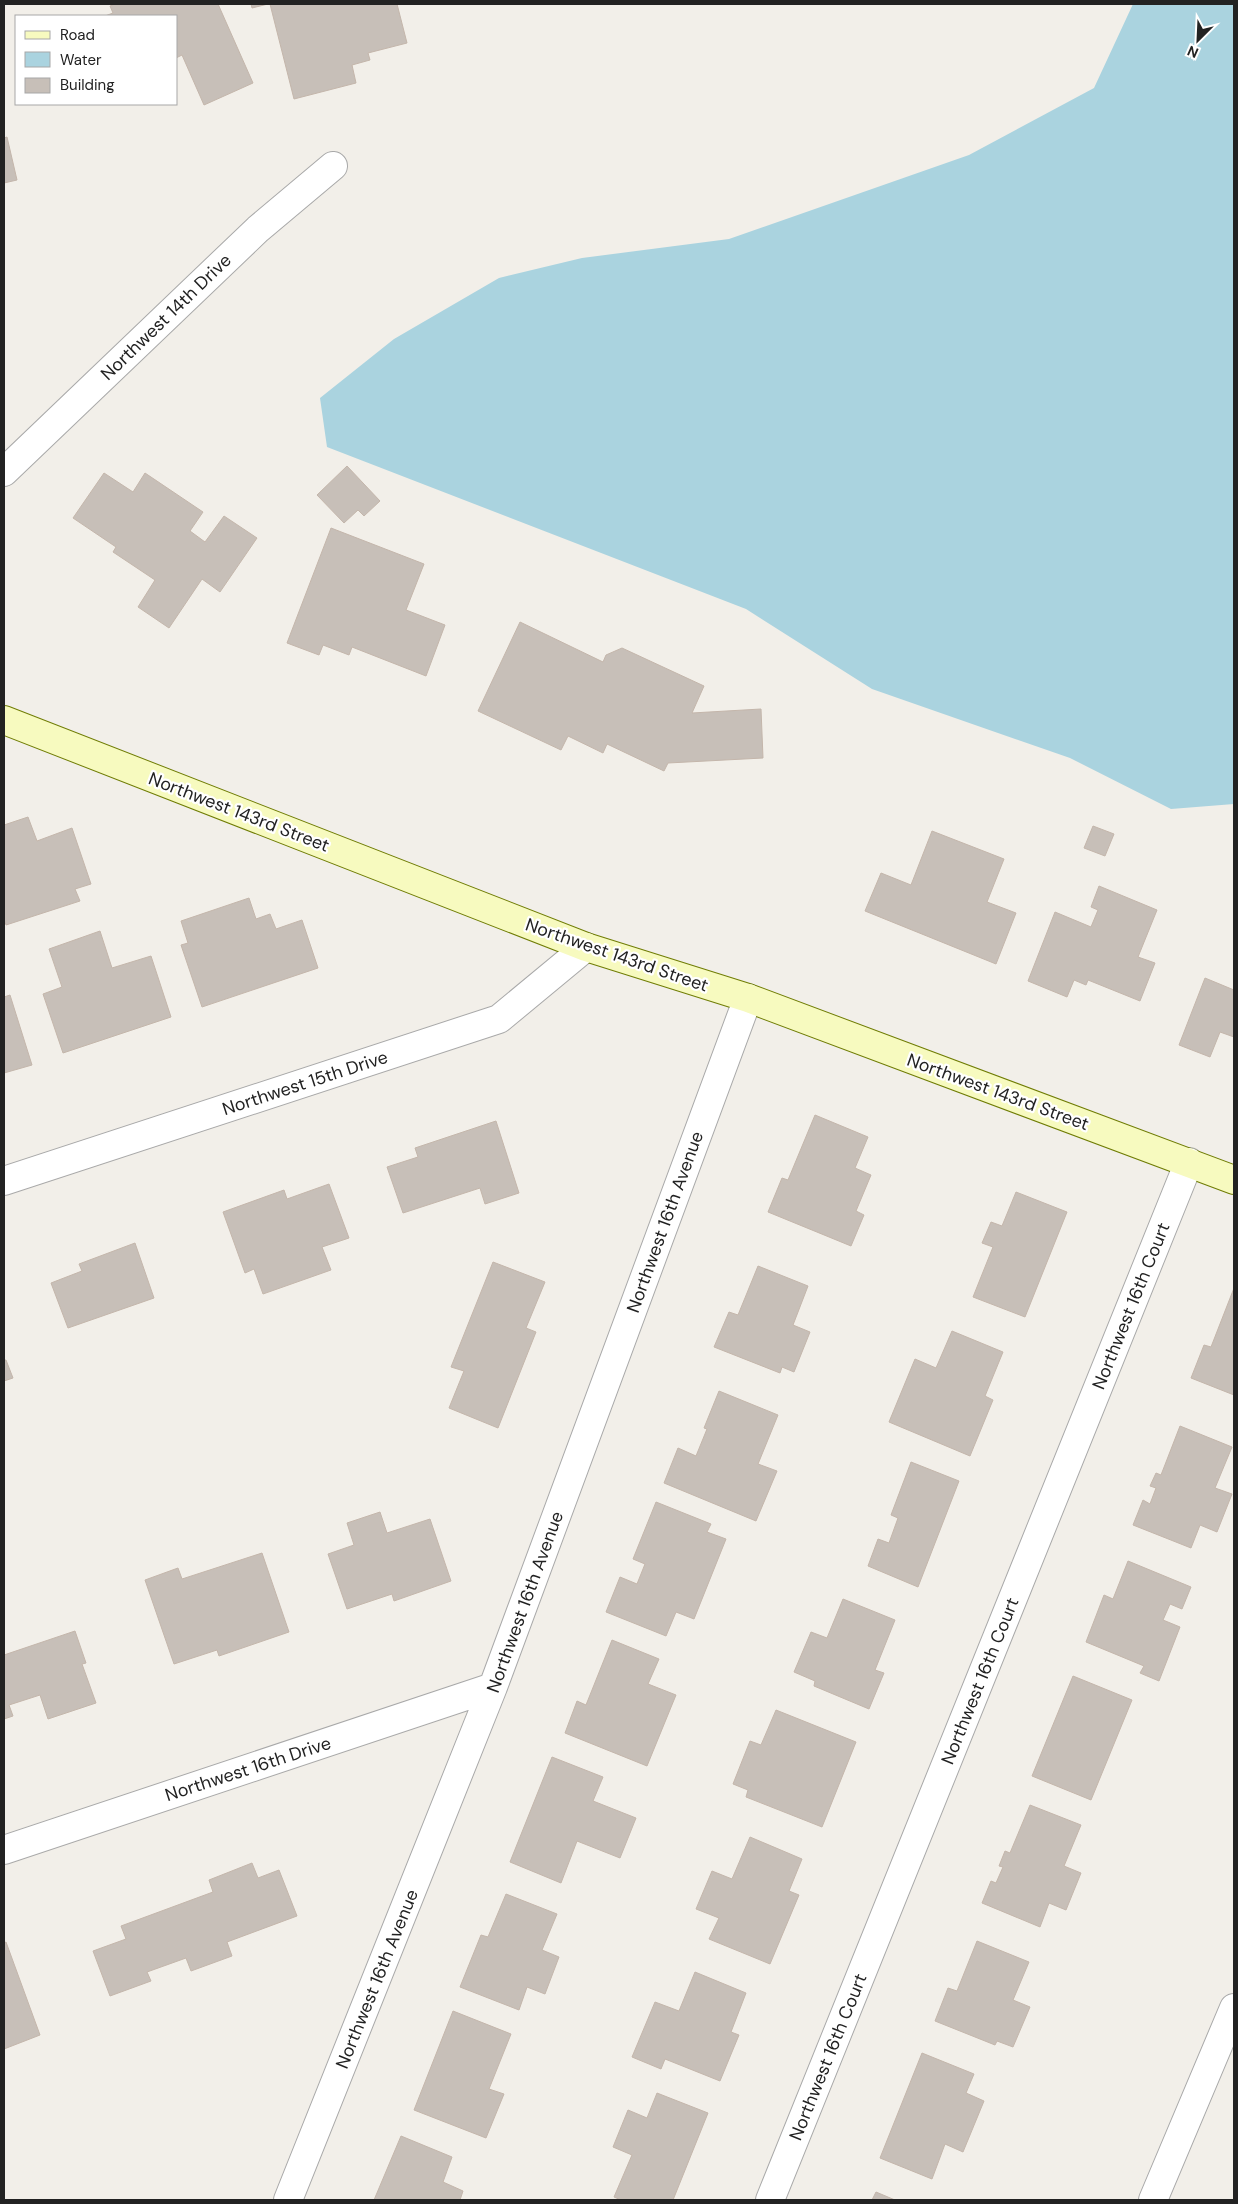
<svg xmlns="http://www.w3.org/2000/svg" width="1238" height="2204" font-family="'DM Sans',sans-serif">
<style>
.water{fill:#aad3df}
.building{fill:#c7bfb8;stroke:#c4b6ab}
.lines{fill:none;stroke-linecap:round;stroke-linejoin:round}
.street-casing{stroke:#a9a9a9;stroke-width:30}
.secondary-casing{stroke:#707d05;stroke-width:30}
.street{stroke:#fff;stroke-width:28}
.secondary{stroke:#f7fabf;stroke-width:28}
.labels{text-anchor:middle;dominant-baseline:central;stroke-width:4.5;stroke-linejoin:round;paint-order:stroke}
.street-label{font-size:18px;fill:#222;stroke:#fff}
</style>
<rect width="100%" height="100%" fill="#f2efe9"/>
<path class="water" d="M1133 4H1234V804L1171 809 1070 758 872 689 746 609 327 447 320 398 394 339 499 278 582 258 729 239 969 155 1094 88Z"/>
<path class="building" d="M115 4H218L253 83 204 105 182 55 176 58V16H105L113 13 110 6Z
M251 4H268L252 8Z
M270 4H397L407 43 368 53 370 60 352 65 356 83 294 99Z
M7 137 17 180 4 183V138Z
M347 466 380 501 364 516 358 510 344 523 317 495Z
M104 473 133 492 145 473 203 512 190 531 205 542 224 516 257 538 220 592 202 579 169 628 138 607 155 580 113 552 116 547 73 518Z
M331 528 424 564 406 610 445 625 426 676 352 647 349 655 323 645 319 655 287 643Z
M520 622 603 662 606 655 622 648 704 686 692 713 761 709 763 758 668 763 664 771 607 744 603 753 568 736 561 750 478 711Z
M28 817 37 841 72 828 91 884 75 889 80 901 6 925 4 919V825Z
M1093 826 1114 834 1105 856 1084 848Z
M932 831 1004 859 987 902 1016 913 996 964 865 911 881 873 911 885Z
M1099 886 1157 910 1138 957 1155 963 1140 1001 1088 980 1086 985 1074 980 1067 997 1028 981 1055 912 1091 927 1098 910 1091 907Z
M249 898 256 919 270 914 276 929 302 920 318 968 202 1007 181 945 188 943 181 921Z
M100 931 112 968 151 956 171 1017 63 1053 43 994 62 987 49 949Z
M1205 978 1234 990V1037L1220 1032 1210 1057 1179 1045Z
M10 995 32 1065 4 1073V997Z
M815 1115 868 1137 855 1168 871 1175 856 1211 864 1215 851 1246 768 1212 782 1178 788 1180Z
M496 1121 519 1193 485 1204 480 1188 403 1213 387 1167 418 1157 415 1148Z
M329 1184 349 1238 322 1247 331 1270 263 1294 254 1269 245 1273 223 1212 284 1190 287 1199Z
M1016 1192 1067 1212 1025 1317 973 1297 993 1247 982 1243 991 1222 1002 1226Z
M135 1243 154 1298 68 1328 51 1283 82 1271 79 1264Z
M493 1262 545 1282 526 1328 536 1332 498 1428 449 1408 464 1371 451 1367Z
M758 1266 808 1286 793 1325 810 1332 794 1372 782 1367 780 1373 714 1347 729 1312 738 1315Z
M1234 1288V1395L1191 1378 1204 1345 1211 1347Z
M952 1331 1003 1352 985 1396 993 1400 970 1456 889 1422 915 1359 936 1368Z
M4 1360H6L13 1378 4 1381Z
M719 1391 778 1415 758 1464 777 1471 756 1521 664 1483 678 1448 696 1456 707 1429 704 1428Z
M1180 1426 1232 1447 1215 1488 1232 1494 1217 1532 1200 1525 1191 1548 1133 1525 1143 1500 1150 1504 1156 1488 1150 1486 1156 1473 1161 1475Z
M911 1462 959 1481 918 1587 868 1566 878 1539 889 1543 898 1518 891 1515Z
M656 1502 711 1524 707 1532 726 1539 694 1619 676 1612 666 1636 606 1612 620 1577 637 1584 645 1564 633 1559Z
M380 1512 387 1533 430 1519 451 1581 394 1601 392 1594 347 1609 328 1554 354 1545 347 1523Z
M262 1553 289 1632 219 1656 217 1650 174 1664 145 1580 178 1568 182 1579Z
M1128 1561 1191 1587 1182 1609 1170 1604 1163 1620 1180 1627 1159 1681 1140 1673 1144 1666 1086 1642 1104 1595 1113 1599Z
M843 1599 895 1620 875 1670 884 1673 869 1709 814 1686 815 1681 794 1672 811 1632 827 1638Z
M75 1631 86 1663 82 1664 96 1703 48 1719 40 1695 9 1705 13 1716 4 1719V1655Z
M612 1640 659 1659 648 1684 676 1695 647 1766 565 1733 577 1701 586 1705Z
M1073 1676 1132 1700 1091 1800 1032 1776Z
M776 1710 856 1742 822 1827 746 1797 748 1790 733 1784 750 1741 761 1745Z
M552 1757 603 1777 593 1801 636 1818 620 1858 577 1841 561 1883 510 1862Z
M1030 1805 1081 1825 1064 1866 1081 1873 1066 1910 1049 1903 1040 1927 982 1903 991 1881 996 1883 1003 1867 999 1866 1005 1851 1010 1853Z
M750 1837 802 1859 789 1891 799 1895 770 1964 709 1939 719 1918 696 1909 712 1871 732 1879Z
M252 1863 258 1878 279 1870 297 1916 227 1942 232 1956 191 1971 186 1958 147 1972 151 1981 110 1996 93 1951 126 1939 121 1926 213 1892 209 1880Z
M506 1894 557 1914 542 1950 559 1957 545 1994 527 1987 519 2010 460 1987 481 1935 488 1937Z
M977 1941 1029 1962 1013 2000 1030 2007 1013 2047 997 2041 995 2045 935 2021 948 1988 957 1991Z
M6 1942 40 2035 4 2049V1943Z
M695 1972 746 1993 731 2032 739 2035 720 2081 665 2059 661 2069 632 2057 655 2002 679 2011Z
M453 2011 511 2034 489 2089 504 2094 486 2138 414 2110Z
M922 2053 974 2074 966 2093 984 2101 963 2152 945 2144 932 2179 880 2158Z
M657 2093 708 2113 673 2200H621L614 2197 632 2155 613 2147 628 2110 647 2118Z
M401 2136 452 2157 443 2182 463 2191 460 2200H374Z
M876 2192 895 2200H872Z"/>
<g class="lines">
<g class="street-casing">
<path id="street" d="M4 472 258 229 333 166
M4 1181 499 1019 586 947
M4 1850 493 1687
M288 2200 493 1687 748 998
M770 2200 1189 1162
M1153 2200 1234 2008"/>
</g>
<g class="secondary-casing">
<path id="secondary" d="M4 720 586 947 748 998 1234 1180"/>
</g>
<use href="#street" class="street"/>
<use href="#secondary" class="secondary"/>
</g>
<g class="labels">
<g class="street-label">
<text transform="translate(166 317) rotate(-44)">Northwest 14th Drive</text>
<text transform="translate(239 812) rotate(21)">Northwest 143rd Street</text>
<text transform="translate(617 955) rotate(19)">Northwest 143rd Street</text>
<text transform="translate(305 1083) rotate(-18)">Northwest 15th Drive</text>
<text transform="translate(998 1092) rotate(20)">Northwest 143rd Street</text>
<text transform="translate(665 1222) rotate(-70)">Northwest 16th Avenue</text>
<text transform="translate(1131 1306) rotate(-68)">Northwest 16th Court</text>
<text transform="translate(525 1602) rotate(-70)">Northwest 16th Avenue</text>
<text transform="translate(980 1681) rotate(-68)">Northwest 16th Court</text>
<text transform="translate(248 1769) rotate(-18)">Northwest 16th Drive</text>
<text transform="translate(377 1979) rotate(-68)">Northwest 16th Avenue</text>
<text transform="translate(828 2057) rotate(-68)">Northwest 16th Court</text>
</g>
</g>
<rect width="1238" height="2204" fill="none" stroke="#222222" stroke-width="10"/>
<rect x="15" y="15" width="162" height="90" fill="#ffffff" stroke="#a7a7a7"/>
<rect x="25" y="31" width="25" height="8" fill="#f7fabf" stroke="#a7a7a7"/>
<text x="60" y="40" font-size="15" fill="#222222">Road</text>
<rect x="25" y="52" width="25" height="15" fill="#aad3df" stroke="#a7a7a7"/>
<text x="60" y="65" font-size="15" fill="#222222">Water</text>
<rect x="25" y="78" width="25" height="15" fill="#c7bfb8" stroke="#a7a7a7"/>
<text x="60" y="90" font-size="15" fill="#222222">Building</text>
<g transform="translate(1198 40) rotate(204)" stroke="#ffffff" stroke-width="4" paint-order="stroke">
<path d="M0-4L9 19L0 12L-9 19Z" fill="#222222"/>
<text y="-8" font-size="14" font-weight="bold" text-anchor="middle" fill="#222222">N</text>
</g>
</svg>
